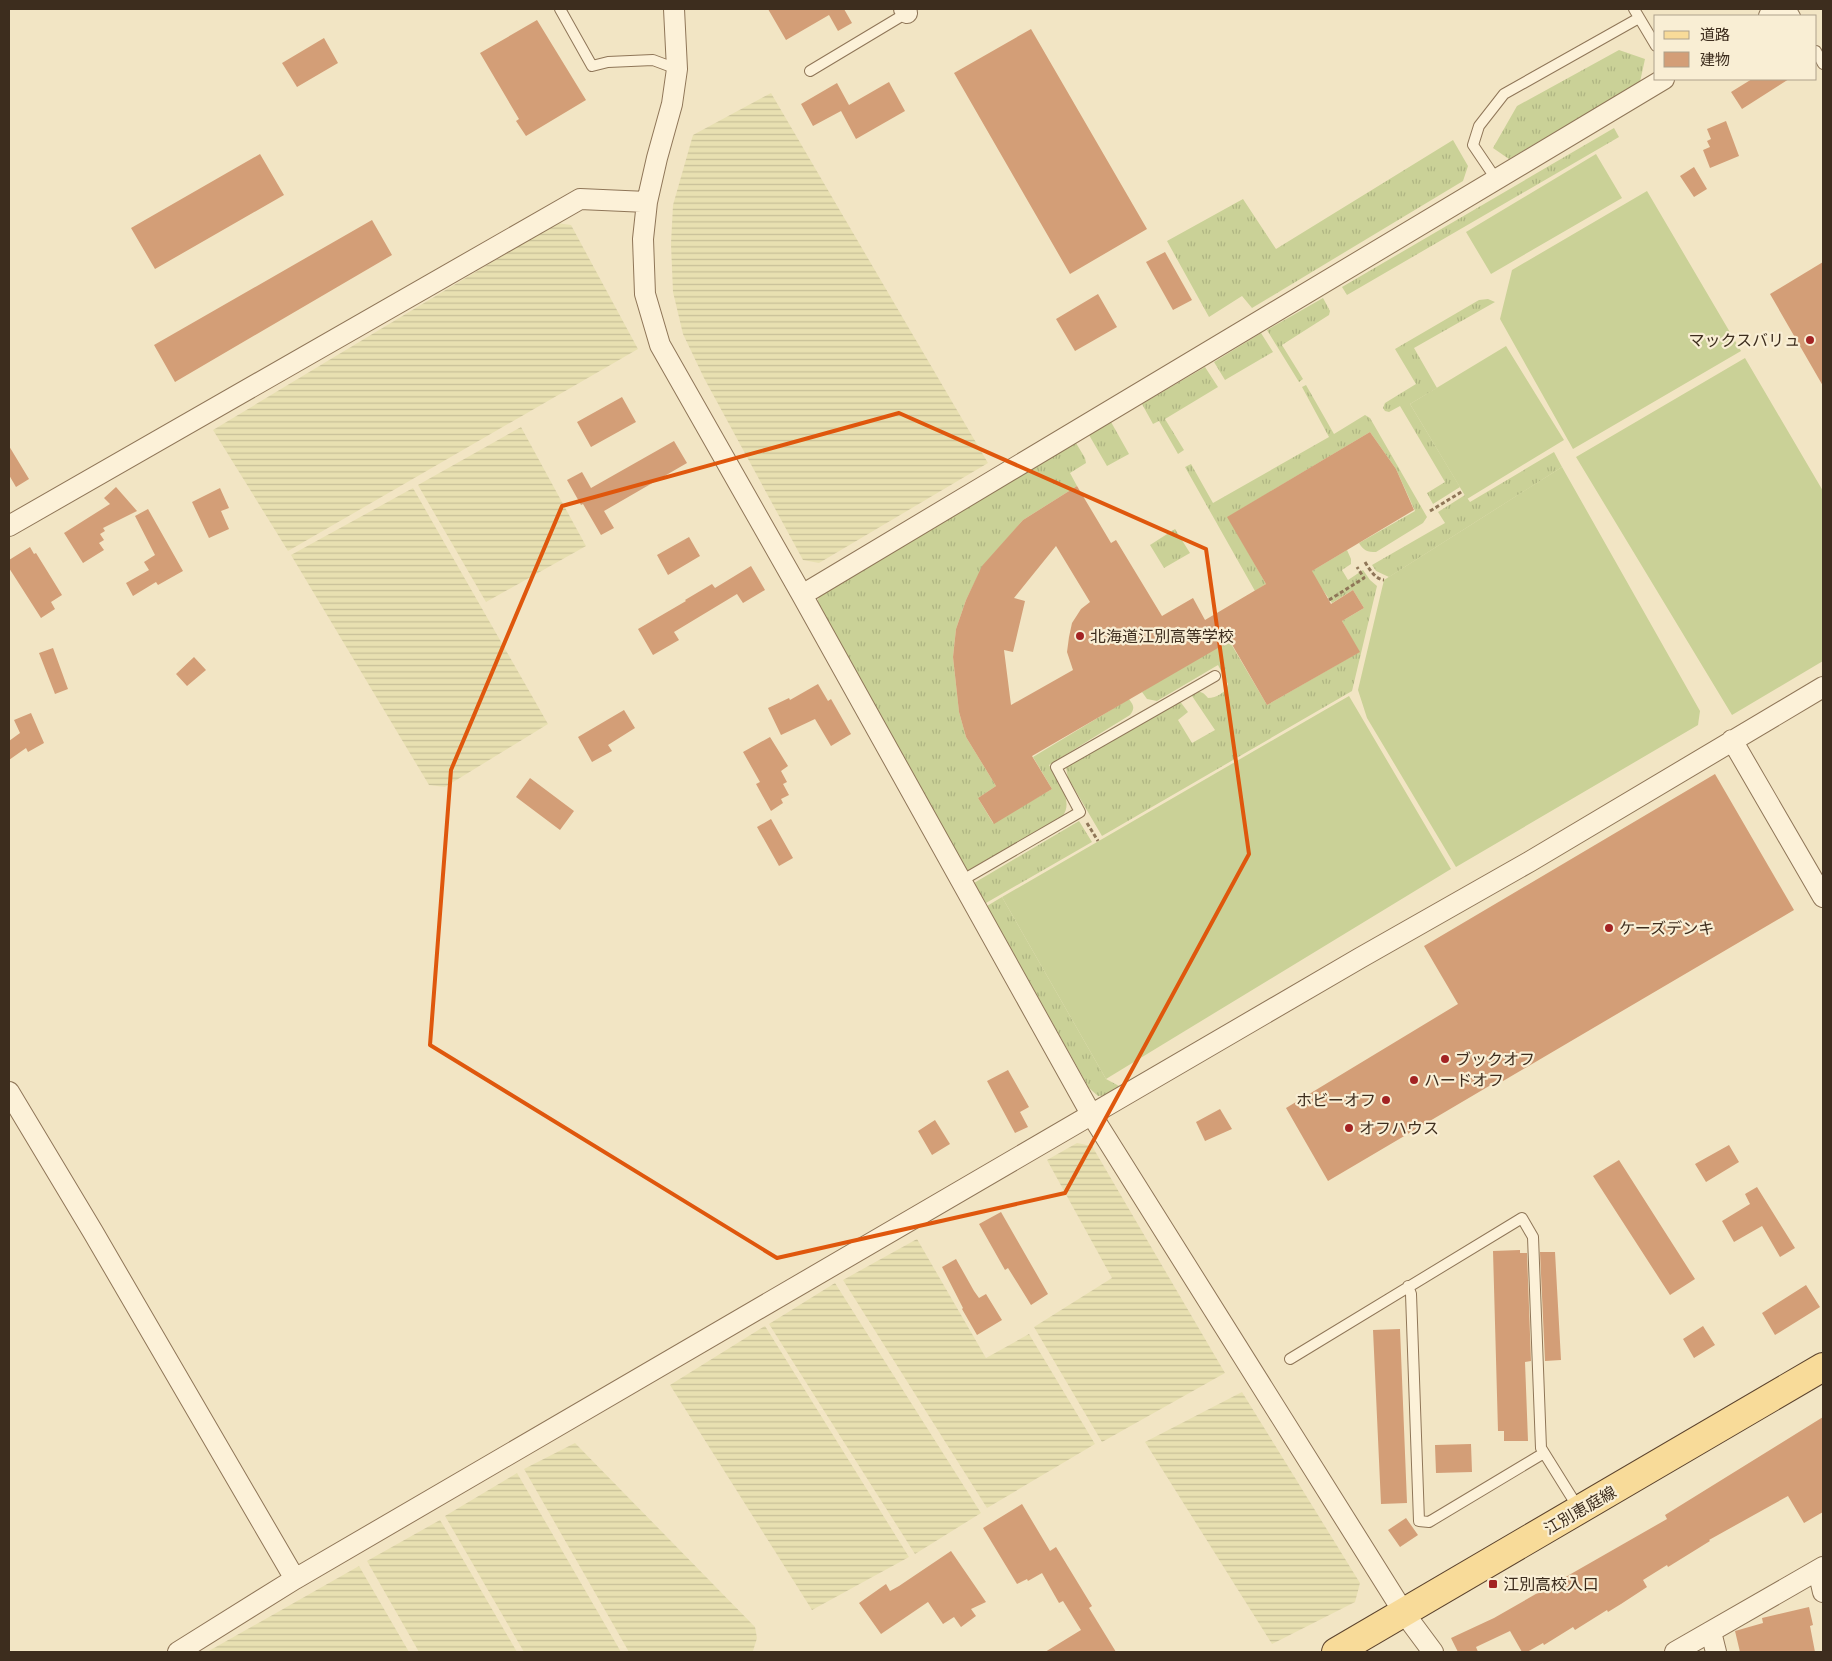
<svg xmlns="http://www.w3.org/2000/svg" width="1832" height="1661" font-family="'Noto Serif','Noto Sans JP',serif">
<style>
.farmland{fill:url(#farmland-rules)}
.grass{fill:url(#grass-tufts)}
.pitch{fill:#cad197}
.building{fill:#d39e77;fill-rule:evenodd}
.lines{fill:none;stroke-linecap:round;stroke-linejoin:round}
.service-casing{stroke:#8f7658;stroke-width:12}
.minor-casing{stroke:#8f7658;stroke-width:22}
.primary-casing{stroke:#5c432d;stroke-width:30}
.path{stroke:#8f7658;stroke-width:3;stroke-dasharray:4 2.5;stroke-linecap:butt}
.service{stroke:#fcf1d8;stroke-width:10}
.minor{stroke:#fcf1d8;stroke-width:20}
.primary{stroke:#f8db99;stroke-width:28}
.marked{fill:none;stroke:#df570d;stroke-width:4;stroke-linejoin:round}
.poi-dot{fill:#a32323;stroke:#f9eed4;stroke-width:2}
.labels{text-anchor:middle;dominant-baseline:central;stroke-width:4.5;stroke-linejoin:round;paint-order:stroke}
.poi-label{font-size:16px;fill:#3d2d1e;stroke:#f9eed4;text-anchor:start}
.street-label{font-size:16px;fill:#3d2d1e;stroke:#f9eed4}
</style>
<defs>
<pattern id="farmland-rules" width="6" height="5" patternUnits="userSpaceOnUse" patternTransform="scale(1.25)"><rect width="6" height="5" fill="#e8e0b1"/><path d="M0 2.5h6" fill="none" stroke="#c8c098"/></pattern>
<pattern id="grass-tufts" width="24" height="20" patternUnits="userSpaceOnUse" patternTransform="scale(1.25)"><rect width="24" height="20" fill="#cad197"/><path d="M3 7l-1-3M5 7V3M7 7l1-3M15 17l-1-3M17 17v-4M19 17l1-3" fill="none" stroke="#aeb482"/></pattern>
</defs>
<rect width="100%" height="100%" fill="#f2e5c4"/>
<path class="farmland" d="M771 93 988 463 819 563 803 560 704 378 683 334 673 292 671 244 673 205 693 135Z
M557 223 571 225 638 349 288 551 213 430Z
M521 427 586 546 486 602 418 485Z
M413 488 548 724 445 787 429 785 291 555Z
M1077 1143 1092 1146 1225 1373 1102 1442 1034 1327 1112 1278 1047 1160Z
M917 1239 986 1358 1029 1334 1095 1444 987 1508 843 1280Z
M835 1283 981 1513 915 1554 769 1324Z
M765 1326 909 1557 812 1610 670 1385Z
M1242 1392 1360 1583 1355 1602 1272 1644 1145 1442Z
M575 1443 755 1627 757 1638 753 1651 750 1652H629L524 1469Z
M517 1473 621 1652H524L445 1516Z
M440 1520 517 1652H419L367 1561Z
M359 1566 409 1652H207Z"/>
<path class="grass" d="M1619 50 1645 59 1640 82 1509 159 1493 148 1517 106Z
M1614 128 1619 137 1347 295 1342 287Z
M1453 140 1468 166 1463 181 1252 308 1242 296 1209 317 1167 241 1243 199 1276 249Z
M1323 298 1330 311 1329 315 1282 345 1303 379 1299 382 1267 330Z
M1488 299 1495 302 1414 348 1437 388 1410 404 1460 487 1433 504 1427 493 1445 482 1400 406 1389 412 1385 411 1383 408 1385 403 1416 384 1395 349 1479 300Z
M1261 333 1273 352 1225 380 1214 362Z
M1205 367 1218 387 1165 419 1184 450 1178 454 1159 421 1153 424 1142 404Z
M1306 385 1334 434 1365 415 1370 418 1427 517 1423 523 1376 552C1367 552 1364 551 1359 543L1415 511 1396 469 1370 432 1228 517 1266 584 1255 591 1185 467 1191 464 1213 503 1329 437 1302 387Z
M1111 422 1129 454 1107 466 1089 435Z
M1076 443 1085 458 1086 463 1070 473 1077 486 1023 520 983 566 966 600 956 629 953 657 959 712 966 737 996 786 978 798 993 823 1052 789 1033 757 1129 699C1134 706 1135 708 1130 715L1049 765C1057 780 1075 801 1062 817L967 871 817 602 820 594Z
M1554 452 1562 467 1389 577 1376 571 1372 565 1445 523 1438 512 1465 495 1470 502Z
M1175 529 1190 553 1164 568 1150 545Z
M1347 550 1351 559V564L1342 570 1348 580 1363 570 1370 580 1377 586 1352 691 1102 836 1068 778 1066 768 1072 763 1179 700 1188 712 1178 720 1192 743 1215 730 1190 693C1198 690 1203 691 1208 698 1216 698 1227 692 1228 684L1218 665 1157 701 1147 699 1142 692 1227 637 1267 705 1359 652 1342 621 1364 608 1353 590 1332 603 1322 589 1270 596Z
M1079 821 1092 842 986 903 974 883Z
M1002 897 1106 1079 1121 1087 1109 1095 1098 1096 1089 1088 987 906Z"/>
<path class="pitch" d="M1596 154 1622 198 1491 274 1466 232Z
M1647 191 1741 351 1573 449 1500 319 1512 270Z
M1506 346 1564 440 1467 499 1410 404Z
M1745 358 1823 491V661L1732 715 1576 457Z
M1562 467 1700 711 1698 725 1456 867 1367 718 1358 690 1384 580Z
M1349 696 1451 869 1106 1079 1002 897Z"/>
<path class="building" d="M768 9H844L852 23 838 31 829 15 786 40Z
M537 20 586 100 526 136 516 121 519 119 480 53Z
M1031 29 1147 229 1070 274 954 73Z
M324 38 338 63 297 87 282 63Z
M1752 79H1789L1742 109 1731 92Z
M889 82 905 111 856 139 841 111 813 126 801 104 837 83 849 105Z
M1726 121 1739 156 1710 168 1703 150 1710 147 1707 141 1711 139 1707 129Z
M260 154 284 195 155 269 131 228Z
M1694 167 1707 189 1694 197 1680 176Z
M372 220 392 255 175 382 154 345Z
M1165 252 1192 300 1173 310 1146 262Z
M1823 262V386L1770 294Z
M1098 294 1117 327 1075 351 1056 319Z
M622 397 636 422 591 447 577 422Z
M1370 432 1396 469 1414 510 1312 571 1331 604 1353 590 1364 608 1342 621 1360 652 1267 705 1230 641 1032 756 1052 789 994 824 978 798 996 786 966 737 959 712 953 657 956 629 966 600 982 566 1023 520 1077 486 1111 543 1116 540 1162 616 1193 598 1205 620 1266 584 1227 517ZM1056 546 1090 602 1081 609 1072 623 1069 637 1067 652 1073 670 1011 705 1004 650 1013 652 1025 601 1014 598Z
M674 441 687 463 604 511 614 528 601 535 583 504 581 505 567 480 582 472 591 488Z
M9 446 29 479 16 487 9 475Z
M116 487 137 511 103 528 105 531 100 534 104 540 99 543 104 550 83 563 64 533 110 504 104 498Z
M220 488 229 508 221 511 229 529 209 538 192 502Z
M148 509 183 571 158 585 156 582 133 596 126 583 149 570 144 562 155 555 135 516Z
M689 537 700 556 668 575 657 555Z
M30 547 34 554 36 553 62 595 51 602 55 609 41 618 9 568V560Z
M751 566 765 590 743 603 737 594 674 632 679 640 653 655 638 629 686 601 685 600 712 584 715 588Z
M53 648 68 689 55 694 39 653Z
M194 657 206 670 187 686 176 674Z
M818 684 828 701 831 699 851 734 831 746 815 719 781 735 768 708 789 698 790 700Z
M624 710 635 728 608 745 612 751 592 762 578 737Z
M31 713 44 743 28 752 26 748 9 760V741L20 733 14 720Z
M770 737 788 766 781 771 787 782 783 784 789 795 781 799 783 803 771 811 756 784 760 782 743 752Z
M1715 774 1794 910 1503 1081 1501 1079 1328 1181 1286 1108 1458 1004 1424 946Z
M530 778 574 811 560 830 516 797Z
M771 819 793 858 779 866 757 827Z
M1008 1070 1029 1107 1020 1112 1028 1127 1015 1133 987 1081Z
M1220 1109 1232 1129 1205 1141 1196 1122Z
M935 1120 950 1144 932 1155 918 1131Z
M1729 1145 1739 1162 1706 1182 1695 1164Z
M1619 1160 1695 1279 1670 1295 1593 1176Z
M1757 1187 1795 1248 1780 1257 1762 1226 1734 1242 1722 1221 1750 1204 1745 1194Z
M1001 1212 1048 1294 1031 1305 1008 1268 1005 1270 979 1224Z
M1520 1250V1253H1527L1531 1361 1525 1362 1528 1441H1504V1431H1498L1493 1251Z
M1540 1252H1555L1561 1360 1545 1361Z
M956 1259 974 1291 979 1298 986 1294 1002 1320 977 1335 962 1309 963 1308 942 1267Z
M1806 1285 1820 1307 1775 1335 1762 1313Z
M1703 1326 1715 1345 1694 1358 1683 1339Z
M1400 1329 1407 1503 1381 1504 1373 1330Z
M1823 1417V1512L1804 1523 1788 1496 1709 1540 1710 1541 1668 1567 1667 1565 1643 1580 1647 1587 1621 1604 1608 1612 1607 1610 1575 1630 1573 1627 1544 1645 1543 1643 1527 1652H1522L1510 1631 1476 1647 1478 1652H1458L1451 1638 1494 1618 1667 1519 1665 1515Z
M1471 1444 1472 1472 1436 1473 1435 1445Z
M1022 1504 1050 1551 1056 1547 1092 1606 1089 1608 1116 1652H1045L1081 1630 1063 1601 1059 1603 1042 1573 1028 1581 1027 1579 1017 1584 983 1528Z
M1406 1518 1418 1535 1400 1547 1388 1530Z
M951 1551 986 1602 971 1609 976 1616 961 1627 954 1617 943 1624 928 1602 881 1634 859 1603 886 1584 890 1591 899 1586Z
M1809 1607 1813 1625 1810 1626 1815 1652H1740L1735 1631 1763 1623 1762 1618Z"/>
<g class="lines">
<g class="service-casing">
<path id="service" d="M560 9 592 66 608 62 653 60 677 69
M1634 9 1656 46
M1791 9 1795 16
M1816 51 1823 64
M810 71 910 11
M1496 179 1473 145 1479 126 1504 94 1639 18
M961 881 1080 812 1056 767 1215 676
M1408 1286 1411 1294 1419 1521 1429 1522 1544 1453
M1290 1359 1522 1218 1533 1237 1541 1448 1579 1509"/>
</g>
<g class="minor-casing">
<path id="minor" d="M674 9 677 69 672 104 657 158 647 202 643 239 645 294 660 345 802 595 1091 1114 1404 1613 1433 1652
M904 9 907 13
M1769 16 1781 9
M9 526 580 199 647 202
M802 595 1664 79
M1732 740 1823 897
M9 1092 93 1232 295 1579
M1818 1570 1823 1592
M1711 1632 1716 1652
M178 1652 295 1579 1360 958 1529 862 1823 687
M1675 1652 1823 1567"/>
</g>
<g class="primary-casing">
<path id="primary" d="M1336 1652 1823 1367"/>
</g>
<path class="path" d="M1430 511 1463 491
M1365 562C1370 570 1375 579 1384 580
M1329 600 1364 578 1357 567
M1087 823 1098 841"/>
<use href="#service" class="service"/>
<use href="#minor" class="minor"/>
<use href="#primary" class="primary"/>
</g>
<path class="marked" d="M899 413 1206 549 1249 854 1065 1193 777 1258 430 1045 451 770 562 506Z"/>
<g class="poi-dot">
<circle cx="1810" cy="340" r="5"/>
<circle cx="1080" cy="636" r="5"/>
<circle cx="1609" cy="928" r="5"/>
<circle cx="1445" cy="1059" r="5"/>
<circle cx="1414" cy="1080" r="5"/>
<circle cx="1386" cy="1100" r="5"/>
<circle cx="1349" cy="1128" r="5"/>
<rect x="1488" y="1579" width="10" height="10" rx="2.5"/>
</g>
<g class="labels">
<g class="poi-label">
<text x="1800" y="340" text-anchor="end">マックスバリュ</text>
<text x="1090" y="636">北海道江別高等学校</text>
<text x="1619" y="928">ケーズデンキ</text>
<text x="1455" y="1059">ブックオフ</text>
<text x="1424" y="1080">ハードオフ</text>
<text x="1376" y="1100" text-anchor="end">ホビーオフ</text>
<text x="1359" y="1128">オフハウス</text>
<text x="1503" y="1584">江別高校入口</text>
</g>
<g class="street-label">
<text transform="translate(1580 1510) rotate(-30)">江別恵庭線</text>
</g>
</g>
<rect width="1832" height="1661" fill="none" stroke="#3d2d1e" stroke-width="20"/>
<rect x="1654" y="15" width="162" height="65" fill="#f9eed4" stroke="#aea18b"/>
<rect x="1664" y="31" width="25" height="8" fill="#f8db99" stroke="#aea18b"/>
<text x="1700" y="40" font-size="15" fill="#3d2d1e">道路</text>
<rect x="1664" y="52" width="25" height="15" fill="#d39e77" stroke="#aea18b"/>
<text x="1700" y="65" font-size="15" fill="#3d2d1e">建物</text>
</svg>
